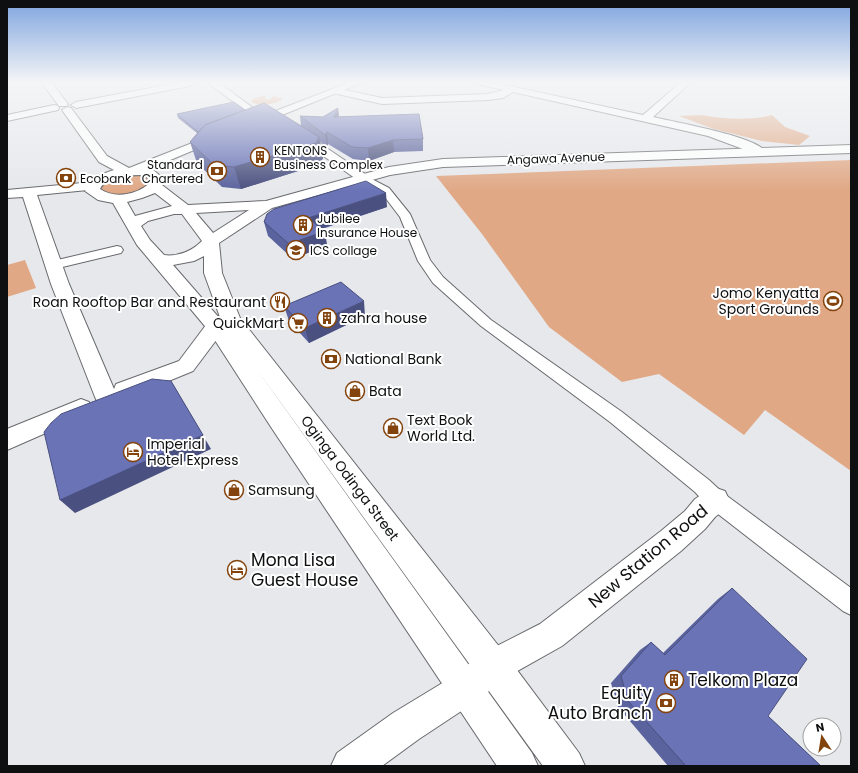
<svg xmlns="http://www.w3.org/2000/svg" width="858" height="773" font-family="Poppins,sans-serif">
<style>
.green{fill:#e0a885}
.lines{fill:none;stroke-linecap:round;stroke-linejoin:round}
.pedestrian-casing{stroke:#696a6d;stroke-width:2}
.minor-casing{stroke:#696a6d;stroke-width:2}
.secondary-casing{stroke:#696a6d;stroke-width:2}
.pedestrian{fill:#fff;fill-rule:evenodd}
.minor{fill:#fff;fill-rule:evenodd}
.secondary{fill:#fff;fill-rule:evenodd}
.wall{fill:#5a639d}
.shaded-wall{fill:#4a507f}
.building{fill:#6973b6;stroke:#4a507f}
.labels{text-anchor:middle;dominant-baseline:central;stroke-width:4;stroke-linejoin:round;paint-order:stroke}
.far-poi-label{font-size:12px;fill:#0e0f10;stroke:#fff;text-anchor:start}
.far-street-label{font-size:12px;fill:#0e0f10;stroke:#fff}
.poi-label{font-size:14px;fill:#0e0f10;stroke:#fff;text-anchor:start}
.street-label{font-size:14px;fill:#0e0f10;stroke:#fff}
.near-street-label{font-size:17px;fill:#0e0f10;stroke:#fff}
.near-poi-label{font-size:17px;fill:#0e0f10;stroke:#fff;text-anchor:start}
</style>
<rect width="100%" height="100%" fill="#e7e8ec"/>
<path class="green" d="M266 95 265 98 266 100 271 99 273 96 282 98V100C271 105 262 107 251 102L253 99Z
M701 115C723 119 750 121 772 115L785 127 810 136 799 145 762 141 714 129 679 116Z
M851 160V471L765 410 744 435 659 374 622 382 549 327 482 234 436 176Z
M140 172 154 181C143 194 124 195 109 197L96 186 121 174Z
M25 260 36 288 7 297V265Z"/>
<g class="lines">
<g class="pedestrian-casing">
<path id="pedestrian" d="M364 175 389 188 410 214 430 260 443 277 491 320 622 412 709 480 723 493 851 588V615L843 611 709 507 695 492 610 422 481 326 433 283 418 261 400 217 381 192 360 180 359 178 360 176Z
M117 246 121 247 123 250 121 253 54 269 47 265 49 262Z"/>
</g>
<g class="minor-casing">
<path id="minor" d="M177 83H195L190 86 76 108 71 105 76 102Z
M208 83H219L267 118 262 121 258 120Z
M479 83H496L643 115 680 83H690L653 117C674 122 754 136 765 151L759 155 708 136 513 92 503 98 488 100 382 104 333 93 331 91 336 88 382 98 488 94 504 90 481 85Z
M54 105 58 106 59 108 58 110 7 121V115Z
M296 129 300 130 371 178 369 181H359L292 134 290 132 292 130Z
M93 182 98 183 100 186 98 189 37 195 69 284 114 389 116 384 179 361 209 321 231 314 238 316 241 320 238 324 223 331 193 371 132 396 124 398 117 396 114 403 106 406 98 403 95 397 51 284 23 197 7 198V190Z
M81 399 89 402 92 408 89 414 7 450V429Z
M716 488 725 491 729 500 725 509 715 517 705 529 681 551 562 646 505 678 478 700 419 739 382 766H331L337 753 393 713 454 676 481 654 540 624 661 531 685 511 695 499 707 491Z"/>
</g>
<g class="secondary-casing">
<path id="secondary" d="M42 83H52L68 104 67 106H59Z
M348 83H361L255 126H247L245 124 247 122Z
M67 107 71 108 107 156 129 168 215 134H223L225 136 223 138 151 168 165 180 162 185 188 205 266 201 389 167 443 159 851 145V153L443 167 390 175 272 208 219 243 222 273 240 318 505 654 579 753 585 766H543L245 353 532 753 538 766H497L271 427 209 331 137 245 113 203 98 200 85 191C91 178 101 174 114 170L99 162 62 110ZM144 175 151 181 150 183C136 195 115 199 100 189 106 175 131 175 144 175ZM155 193 172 206 135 216 127 202 142 198ZM249 210 213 233 196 213ZM174 214H182L202 241C192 251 178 257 164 255L150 240 141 226 148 221ZM204 256V273L221 320 173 265 194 261Z"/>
</g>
<use href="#pedestrian" class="pedestrian"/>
<use href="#minor" class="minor"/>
<use href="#secondary" class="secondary"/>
</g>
<path class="wall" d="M338 108 339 117 423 139V151L394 152 369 161 353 159 328 144 327 147 320 142 323 158 320 164 241 189 222 187 197 163 190 142 197 133 178 118 177 114 245 110 301 126 300 116 323 117Z
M387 207 322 229 327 245 293 259 268 236 264 222Z
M284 306 365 316 309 343 289 321Z
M732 588 768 716 821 766H668L618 707 611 683 640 650 651 642 663 653 718 599Z"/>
<path class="shaded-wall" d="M338 108 339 119 334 117Z
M327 132 328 144 327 147 325 135Z
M319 137 323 158 320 164 241 189 234 167Z
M393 140 394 152 369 161 368 148Z
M386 193 387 207 311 232 308 218Z
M325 231 327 245 293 259 289 244Z
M364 301 365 316 309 343 305 328Z
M171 381 211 449 75 513 60 500Z"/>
<path class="building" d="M234 102 245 110 205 125 198 132 177 114Z
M264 103 319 137 316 143 234 167 214 165 190 142 205 125Z
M338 108 334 117 419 114 423 139 393 140 368 148 352 147 327 132 325 135 300 116 323 117Z
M366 181 386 193 308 218 325 231 289 244 264 222 267 214 274 209Z
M341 282 364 301 305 328 284 306Z
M152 379 171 381 203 435 60 500 44 432 51 423 61 414Z
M732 588 807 659 768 716 821 766H686L628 701 621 676 651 642 665 655Z"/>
<linearGradient id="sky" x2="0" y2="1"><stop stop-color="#7fa4df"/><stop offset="0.43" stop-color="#f4f5f6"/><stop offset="1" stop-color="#f4f5f6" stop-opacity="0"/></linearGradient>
<rect width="858" height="191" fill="url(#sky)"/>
<defs>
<g id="building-ring" transform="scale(1)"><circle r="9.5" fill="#fff" stroke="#83430c" stroke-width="1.5"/><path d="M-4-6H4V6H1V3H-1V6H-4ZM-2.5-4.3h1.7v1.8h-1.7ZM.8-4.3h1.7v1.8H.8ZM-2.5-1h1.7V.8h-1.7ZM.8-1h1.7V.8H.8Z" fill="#83430c"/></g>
<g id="bank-ring" transform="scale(1)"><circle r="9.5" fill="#fff" stroke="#83430c" stroke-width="1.5"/><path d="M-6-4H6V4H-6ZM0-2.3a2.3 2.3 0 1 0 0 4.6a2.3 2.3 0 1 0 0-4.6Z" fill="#83430c"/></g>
<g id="school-ring" transform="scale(1)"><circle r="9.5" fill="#fff" stroke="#83430c" stroke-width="1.5"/><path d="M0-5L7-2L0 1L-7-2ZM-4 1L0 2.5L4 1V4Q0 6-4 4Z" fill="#83430c"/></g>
<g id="stadium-ring" transform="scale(1)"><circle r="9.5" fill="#fff" stroke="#83430c" stroke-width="1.5"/><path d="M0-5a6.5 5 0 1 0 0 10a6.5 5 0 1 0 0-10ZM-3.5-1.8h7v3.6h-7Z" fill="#83430c"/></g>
<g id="restaurant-ring" transform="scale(1)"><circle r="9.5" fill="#fff" stroke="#83430c" stroke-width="1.5"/><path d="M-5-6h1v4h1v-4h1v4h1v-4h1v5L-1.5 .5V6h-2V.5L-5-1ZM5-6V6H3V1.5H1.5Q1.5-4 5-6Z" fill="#83430c"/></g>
<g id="supermarket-ring" transform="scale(1)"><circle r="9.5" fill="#fff" stroke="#83430c" stroke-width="1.5"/><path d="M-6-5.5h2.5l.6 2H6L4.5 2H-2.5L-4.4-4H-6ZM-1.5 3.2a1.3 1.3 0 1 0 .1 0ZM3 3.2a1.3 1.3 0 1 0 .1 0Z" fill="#83430c"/></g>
<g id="shop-ring" transform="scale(1)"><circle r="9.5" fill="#fff" stroke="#83430c" stroke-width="1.5"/><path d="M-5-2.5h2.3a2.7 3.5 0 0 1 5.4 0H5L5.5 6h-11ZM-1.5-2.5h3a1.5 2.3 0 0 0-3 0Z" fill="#83430c"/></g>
<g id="hotel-ring" transform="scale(1)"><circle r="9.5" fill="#fff" stroke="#83430c" stroke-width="1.5"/><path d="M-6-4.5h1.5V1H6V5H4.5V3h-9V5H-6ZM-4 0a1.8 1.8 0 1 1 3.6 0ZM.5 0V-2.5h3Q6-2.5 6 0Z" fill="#83430c"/></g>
</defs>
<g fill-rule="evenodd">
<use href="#building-ring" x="260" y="157"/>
<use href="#bank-ring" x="217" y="171"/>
<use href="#bank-ring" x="66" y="178"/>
<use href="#building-ring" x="303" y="225"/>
<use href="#school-ring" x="296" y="250"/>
<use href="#stadium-ring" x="833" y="301"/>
<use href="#restaurant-ring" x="280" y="302"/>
<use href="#building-ring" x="327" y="318"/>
<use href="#supermarket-ring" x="298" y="323"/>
<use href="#bank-ring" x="331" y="359"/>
<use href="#shop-ring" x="355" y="391"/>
<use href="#shop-ring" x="393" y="428"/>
<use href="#hotel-ring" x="133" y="452"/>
<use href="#shop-ring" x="234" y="490"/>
<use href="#hotel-ring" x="237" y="570"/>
<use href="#building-ring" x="674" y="680"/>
<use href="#bank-ring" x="666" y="703"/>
</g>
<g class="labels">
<g class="far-poi-label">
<text x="274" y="150">KENTONS<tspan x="274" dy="14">Business Complex</tspan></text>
<text x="203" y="164" text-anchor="end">Standard<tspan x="203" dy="14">Chartered</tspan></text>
<text x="80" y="178">Ecobank</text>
<text x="317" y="218">Jubilee<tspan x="317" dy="14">Insurance House</tspan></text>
<text x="310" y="250">ICS collage</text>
</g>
<g class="far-street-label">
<text transform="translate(556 158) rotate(-2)">Angawa Avenue</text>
</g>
<g class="poi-label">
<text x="819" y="293" text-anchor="end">Jomo Kenyatta<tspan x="819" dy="16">Sport Grounds</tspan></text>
<text x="266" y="302" text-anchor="end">Roan Rooftop Bar and Restaurant</text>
<text x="341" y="318">zahra house</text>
<text x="284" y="323" text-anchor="end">QuickMart</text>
<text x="345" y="359">National Bank</text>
<text x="369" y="391">Bata</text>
<text x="407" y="420">Text Book<tspan x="407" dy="16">World Ltd.</tspan></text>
<text x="147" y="444">Imperial<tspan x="147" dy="16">Hotel Express</tspan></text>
<text x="248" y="490">Samsung</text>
</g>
<g class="street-label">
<text transform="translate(350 478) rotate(53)">Oginga Odinga Street</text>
</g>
<g class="near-street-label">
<text transform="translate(648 556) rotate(-40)">New Station Road</text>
</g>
<g class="near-poi-label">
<text x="251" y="560">Mona Lisa<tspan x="251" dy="20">Guest House</tspan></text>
<text x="688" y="680">Telkom Plaza</text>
<text x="652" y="693" text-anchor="end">Equity<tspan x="652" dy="20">Auto Branch</tspan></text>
</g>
</g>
<rect width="858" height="773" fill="none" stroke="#0e0f10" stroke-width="16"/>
<g transform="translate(822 737) rotate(348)"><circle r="19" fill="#ffffff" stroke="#9f9f9f"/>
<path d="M0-3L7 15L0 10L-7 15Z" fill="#83430c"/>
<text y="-6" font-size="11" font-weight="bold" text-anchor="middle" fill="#0e0f10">N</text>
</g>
</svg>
